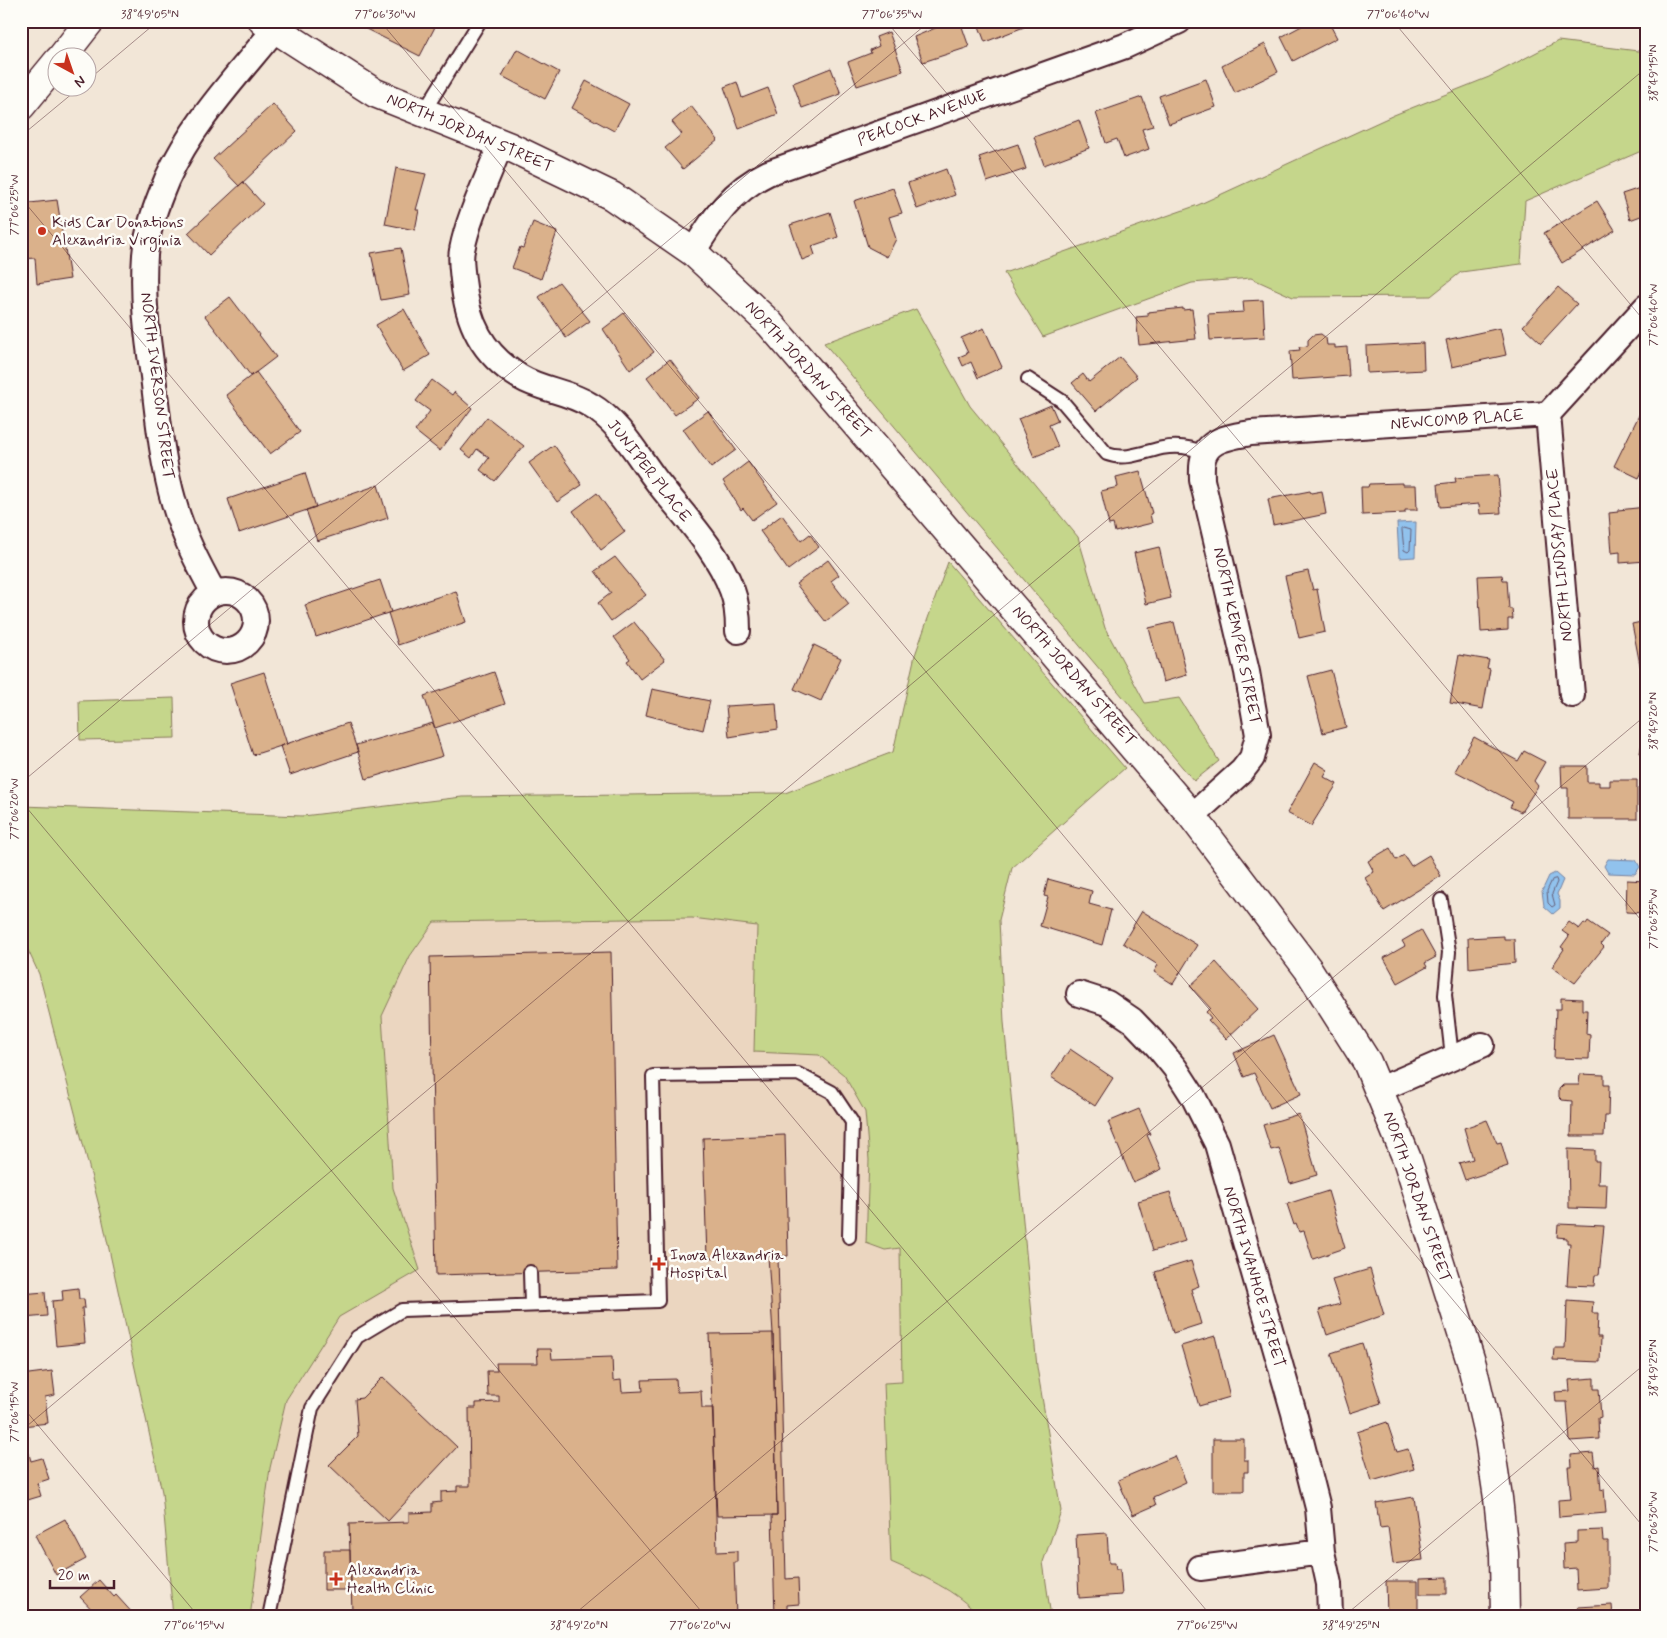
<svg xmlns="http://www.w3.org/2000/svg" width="1667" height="1638" font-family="Mynerve,sans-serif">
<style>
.built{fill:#ebd6c0}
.green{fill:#c5d68b;stroke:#887a5b}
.water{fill:#91c2ed;stroke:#75819f}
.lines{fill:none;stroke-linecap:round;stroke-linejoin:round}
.shore{stroke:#666079;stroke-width:1}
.building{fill:#dab18b;stroke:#4a1f2b}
.lane-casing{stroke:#4a1f2b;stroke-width:16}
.street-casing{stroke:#4a1f2b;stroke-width:28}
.secondary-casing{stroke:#4a1f2b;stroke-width:31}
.lane{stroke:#fdfcf7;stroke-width:12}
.street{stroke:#fdfcf7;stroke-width:24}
.secondary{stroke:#fdfcf7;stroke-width:28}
.ticks{fill:none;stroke:#4a1f2b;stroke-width:1;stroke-opacity:0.45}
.poi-dot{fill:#c8321e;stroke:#fdfcf7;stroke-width:2}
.labels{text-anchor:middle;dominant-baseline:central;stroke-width:5;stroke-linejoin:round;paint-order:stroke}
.street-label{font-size:16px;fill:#4a1f2b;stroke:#fdfcf7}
.poi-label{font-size:16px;fill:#4a1f2b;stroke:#fdfcf7;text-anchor:start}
.neatline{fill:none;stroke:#4a1f2b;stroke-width:2}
.ticks-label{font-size:12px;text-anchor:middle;fill:#4a1f2b}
</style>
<rect width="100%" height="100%" fill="#f2e6d7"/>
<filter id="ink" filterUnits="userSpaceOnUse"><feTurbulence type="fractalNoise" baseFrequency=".02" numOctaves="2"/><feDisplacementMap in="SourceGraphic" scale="10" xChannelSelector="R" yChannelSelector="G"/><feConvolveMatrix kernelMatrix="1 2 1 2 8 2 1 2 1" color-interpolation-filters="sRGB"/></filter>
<g filter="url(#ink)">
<path class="built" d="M692 918 757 926 754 1051 819 1055 844 1075 865 1112 869 1160 866 1243 885 1250 900 1248 902 1382 884 1383 891 1562 929 1578 970 1606 980 1617H250L270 1468 286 1400 339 1316 420 1270 393 1188 382 1016 410 956 434 922Z"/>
<path class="green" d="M1558 41 1646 52V149L1525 201 1521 264 1461 272 1431 296 1293 297 1251 278 1192 283 1043 337 1004 273 1198 205 1394 115 1489 77Z
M916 309 970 406 1078 537 1105 628 1145 703 1179 698 1219 761 1194 781 824 343Z
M948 562 1125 768 1012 868 999 920 1004 1022 1037 1367 1061 1511 1043 1562 1051 1617H980C956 1590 923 1576 891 1562L884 1383 902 1382 900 1248 885 1250 866 1243 869 1160 865 1112 844 1075 819 1055 754 1052 757 926 692 918 434 922 410 956 382 1016 393 1188 420 1270 339 1317 286 1400 270 1468 250 1617H173L162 1492 102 1217 39 974 21 935V806L303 816 462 797 785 793 893 752 915 655Z
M174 698 175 738 80 740 79 701Z"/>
<path class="water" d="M1416 522 1415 557 1399 558 1397 523Z
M1608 859 1636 860 1640 867 1635 874 1608 873 1604 866Z
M1555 873 1563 880 1557 894 1560 901V908L1553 914 1544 906 1542 891 1549 876Z"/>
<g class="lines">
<path class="shore" d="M1404 528 1411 530 1410 550 1408 552 1404 550 1402 530Z
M1556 879 1557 882 1552 894 1555 905 1552 907 1548 903 1547 891 1552 880Z"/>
</g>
<path class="building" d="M355 21H423L435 27 420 56 354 23Z
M952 21H960L969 47 923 62 914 37Z
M977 21H1022L1024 27 985 42Z
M1311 21H1328L1337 38 1293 61 1281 37Z
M889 32 903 71 857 86 848 62 871 53 870 50 879 46 876 37Z
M1265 44 1278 72 1235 93 1222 66Z
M517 49 559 72 545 99 502 76Z
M831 68 841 94 802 108 793 83Z
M1206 79 1216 107 1169 124 1159 96Z
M586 81 629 104 614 131 572 108Z
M737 82 742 98 768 88 778 114 739 129 724 87Z
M1142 97 1153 126 1142 129 1149 149 1124 158 1117 139 1106 143 1096 113Z
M273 104 297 131 239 186 213 159Z
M691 106 718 140 683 169 665 148 682 134 672 122Z
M1079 120 1089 148 1044 165 1034 137Z
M1018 144 1026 169 987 182 979 157Z
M396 168 426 174 416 210H419L415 230 385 224Z
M946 169 955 195 917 209 908 183Z
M243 182 263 204 209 255 188 233Z
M1646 186V214L1630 220 1622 194Z
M893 188 902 213 889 217 896 239 887 257 868 247 854 201Z
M57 200 70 279 37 284 35 258 21 259V204Z
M1597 201 1615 230 1562 263 1544 233Z
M830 212 838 237 812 246 815 255 802 260 790 225Z
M533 222 557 232 541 279 512 268 520 247 523 248Z
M401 248 410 295 381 300 371 253Z
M559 282 590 321 566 338 539 297Z
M1558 287 1577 304 1541 343 1523 326Z
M230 297 276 357 251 376 205 316Z
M1263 300 1265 337 1210 340 1208 314 1244 312 1243 301Z
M1183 308V310L1192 309 1196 339 1139 345 1136 317 1148 316V312Z
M404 309 430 355 403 371 376 325Z
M624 313 654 352 630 370 603 329Z
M984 328 1002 367 978 378 971 362 963 366 959 357 968 353 961 338Z
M1500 328 1506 355 1452 367 1446 340Z
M1321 334 1326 338 1327 345H1335V348L1347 347 1349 376 1292 380 1290 351 1300 350 1299 347 1308 346V340L1313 335Z
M1423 343 1424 370 1367 373 1366 346Z
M1120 357 1137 377 1096 411 1072 383 1083 374 1089 382Z
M670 359 699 398 675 415 647 377Z
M256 372 300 432 270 454 226 395Z
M432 380 452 395 454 392 472 408 440 451 415 431 430 411 416 401Z
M1051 405 1058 421 1049 425 1058 447 1034 457 1018 419Z
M1643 407 1646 408V464L1639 478 1614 466Z
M708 411 736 450 711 468 683 429Z
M487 417 524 446 495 481 480 470 489 458 477 449 471 458 461 450Z
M554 445 582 485 557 502 529 463Z
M748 462 777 502 752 520 743 508 741 510 723 481Z
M1140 471 1152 513 1150 514 1152 523 1115 532 1113 524 1109 525 1101 491 1118 487 1116 477Z
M305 473 316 507 239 533 228 499Z
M1498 475 1501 513 1480 514 1479 504 1440 507 1438 484 1456 482 1455 478Z
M1402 483V485H1416L1417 510H1405V513L1362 515 1361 487H1368L1369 484Z
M378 485 388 518 317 541 306 510Z
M1310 491 1311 493 1322 491 1326 514 1273 525 1268 499Z
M597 493 625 532 601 550 573 511Z
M1646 507V561L1620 563V552L1612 553 1609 513 1618 512V510Z
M782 515 801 541 810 534 819 547 788 570 760 531Z
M1159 547 1171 598 1146 604 1134 553Z
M615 557 646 595 611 621 598 603 611 593 595 571Z
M828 560 839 575 831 581 849 604 826 622 796 584Z
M1308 571 1313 590 1317 589 1325 632 1299 638 1285 576Z
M1502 575 1503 580H1507L1509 609H1512L1513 619H1508V630L1481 632 1478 576Z
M380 580 391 612 316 637 305 605Z
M456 591 466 622 398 645 388 613Z
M1646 621V674L1642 675 1632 624Z
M634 622 665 660 640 679 627 661 630 659 614 637Z
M1174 622 1187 675 1163 682 1149 628Z
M814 645 841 658 821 701 794 689Z
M1459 655 1489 660 1487 668 1490 669 1483 709 1450 703Z
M1331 670 1346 727 1323 733 1308 676Z
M264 672 287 744 253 755 230 683Z
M494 672 505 704 435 728 424 696Z
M652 689 710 701 703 730 646 715Z
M776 703 778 729 729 737 726 706Z
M1646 722V754L1640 753Z
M348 723 358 752 290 775 280 746Z
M433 723 443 756 366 779 356 745Z
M1474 737 1518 761 1524 751 1545 762 1534 781 1538 786 1521 812 1510 807 1513 802 1455 771Z
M1315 762 1328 770 1324 777 1337 784 1311 826 1287 813Z
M1561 766H1587V782H1599V786H1610V780H1637V819H1568V788H1562Z
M1390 848 1396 860 1404 855 1411 866 1429 855 1441 876 1384 911 1365 878 1374 872 1368 861Z
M1048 879 1092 891 1089 904 1111 910 1102 945 1040 926 1048 897 1044 896Z
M1627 880 1646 881V913L1626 912Z
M1142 911 1197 945 1173 984 1154 972 1158 965 1123 943Z
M1588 921 1608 935 1601 944 1604 947 1575 983 1552 967 1564 949 1561 947 1569 936 1562 931 1569 922 1579 929 1584 923 1586 924Z
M1421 930 1436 957 1425 963 1427 967 1398 983 1384 958 1405 946 1402 941Z
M1504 936V939H1514L1515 963 1469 968 1468 938Z
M611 952 617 1270 436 1275 430 957Z
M1216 962 1258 1009 1226 1039 1208 1020 1211 1018 1206 1012 1210 1008 1190 986Z
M1561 998 1582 999V1010H1587L1586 1034 1590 1035 1589 1059 1554 1058 1556 1009H1561Z
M1274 1035 1301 1094 1270 1108 1254 1073 1244 1077 1234 1053Z
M1070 1049 1113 1078 1095 1106 1051 1077Z
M1580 1074 1604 1075V1085H1609L1608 1116H1605L1604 1136H1571L1572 1101 1562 1100 1559 1097V1089L1563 1085H1579Z
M1139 1109 1150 1134 1147 1135 1162 1169 1133 1182 1108 1122Z
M1299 1114 1317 1175 1290 1183 1279 1148 1271 1150 1263 1125Z
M1487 1120 1497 1143 1501 1142 1508 1166 1465 1180 1459 1163 1473 1159 1464 1128Z
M785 1135 788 1256 707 1258 703 1138Z
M1568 1149 1595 1150V1161H1599L1598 1184H1607L1606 1209 1569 1208Z
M1328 1191 1345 1248 1313 1259 1304 1231 1299 1232 1296 1224 1294 1225 1287 1204Z
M1170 1192 1185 1241 1153 1251 1138 1201Z
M1558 1224 1604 1226 1599 1275H1595L1594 1286 1567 1285 1570 1243H1567V1238L1557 1237Z
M768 1256H778L786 1579 798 1578 799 1604 787 1605V1617H775L772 1515H777L773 1333Z
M1191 1261 1199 1286 1191 1289 1201 1324 1173 1333 1155 1272Z
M1370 1269 1384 1315 1327 1335 1319 1310 1340 1304 1332 1280Z
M78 1288 79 1299H84L85 1308H82L85 1343 56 1346 52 1301 63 1300 62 1290Z
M45 1292 47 1316 23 1318 21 1294Z
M1567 1300 1593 1302 1592 1313H1598L1597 1337H1601L1600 1362 1553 1360 1554 1348H1565Z
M773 1333 777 1515 717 1516 709 1334Z
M1215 1336 1230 1397 1199 1406 1181 1346Z
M1362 1343 1381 1403 1350 1413 1331 1353Z
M537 1349H551L552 1359 612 1357 613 1381 621 1380 622 1392 643 1391 642 1380 676 1379 677 1392 701 1391 702 1408H713L717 1552 737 1551V1562H734L736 1617H358V1611H352L349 1524 409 1522V1513L432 1512V1503L441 1502V1492L457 1491V1486H470L469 1408H476V1403L499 1402V1396H488L487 1371H497L496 1363H538Z
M52 1371 55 1395 45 1397 48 1423 23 1426 21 1375Z
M383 1377 457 1447 388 1521 329 1465 358 1436 355 1399 362 1398Z
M1594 1378V1389H1599L1601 1417 1598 1418 1599 1439 1570 1441 1567 1402H1556L1555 1392 1570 1391 1569 1380Z
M1387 1422 1397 1452 1408 1449 1414 1469 1372 1481 1357 1432Z
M1213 1439H1244V1460H1248V1472H1244V1491H1213Z
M1593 1453 1595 1467 1599 1466 1601 1490 1604 1489 1606 1513 1559 1517 1558 1500 1571 1499 1568 1467H1572L1571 1455Z
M29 1454 31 1461 42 1458 49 1479 37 1483 41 1496 21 1502V1457Z
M1175 1456 1186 1482 1153 1497 1156 1505 1133 1515 1118 1480Z
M1414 1497 1423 1560 1393 1564 1388 1527 1380 1528 1376 1503Z
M65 1519 86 1559 56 1575 35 1535Z
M1602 1530 1603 1541H1608V1588L1577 1590 1576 1568 1564 1569 1563 1543 1577 1542V1531Z
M1107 1533 1109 1563H1115L1116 1569H1120L1122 1595 1079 1598 1076 1535Z
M324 1550H350L351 1590H324Z
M1447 1577V1594H1420V1578Z
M99 1580 114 1597 116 1595 136 1617H99L80 1597Z
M1386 1581H1418V1617H1387Z
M1612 1605 1613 1617H1578V1607Z
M837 1614V1617H787V1616Z"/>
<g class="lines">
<g class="lane-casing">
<path id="lane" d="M423 113 480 21
M1028 379 1062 401 1107 454C1125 461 1144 452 1162 448 1177 445 1191 447 1205 453
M1441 900 1449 952 1445 995 1452 1057
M530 1272 531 1305
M269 1617 312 1408 357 1337 402 1310 658 1301 653 1076 798 1074 832 1092 852 1122 849 1237"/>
</g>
<g class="street-casing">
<path id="street" d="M501 143C488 178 469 214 462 250 460 259 462 270 463 280 467 322 482 354 520 377 541 390 568 391 590 405 621 423 637 456 659 484 685 517 717 550 732 590 737 603 738 617 738 631
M693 252C713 219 732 190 768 173L1125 46 1179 21
M1548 414 1572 695
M196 621a30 30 0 1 1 60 0a30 30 0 1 1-60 0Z
M214 593C198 564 183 535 174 503 162 462 158 418 153 376 147 336 142 296 145 255 147 229 157 203 167 179 192 123 237 76 275 29
M1192 816 1242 771 1252 758 1258 735 1247 672 1202 480C1202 473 1201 463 1204 456 1210 438 1236 436 1251 433L1548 414 1646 307
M1079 994 1107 1003 1132 1020 1157 1046 1175 1068 1193 1096 1217 1144 1294 1413 1318 1508 1322 1552 1329 1584 1330 1617
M1378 1090 1482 1045
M1200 1568 1322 1552"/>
</g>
<g class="secondary-casing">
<path id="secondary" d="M263 21 375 93 510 147 612 196 693 252 770 324 1192 816 1308 969 1367 1062 1407 1159 1472 1365 1489 1438 1498 1498 1504 1553 1505 1617
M61 58 90 21
M21 106 58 61"/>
</g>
<use href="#lane" class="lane"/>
<use href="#street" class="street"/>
<use href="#secondary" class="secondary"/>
</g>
</g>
<path class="ticks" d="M380 21 1646 1530M886 21 1646 926M1393 21 1646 323M88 80 158 21M21 136 79 88M21 198 1212 1617M21 783 930 21M21 801 706 1617M21 1405 199 1617M21 1431 1646 68M571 1617 1646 715M1343 1617 1646 1363"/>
<g class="poi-dot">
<circle cx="42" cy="231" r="5"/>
<path d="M656.5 1256.5h5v5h5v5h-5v5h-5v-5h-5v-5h5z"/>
<path d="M333.5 1571.5h5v5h5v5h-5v5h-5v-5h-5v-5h5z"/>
</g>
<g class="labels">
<g class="street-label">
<text transform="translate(922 118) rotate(-20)">PEACOCK AVENUE</text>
<text transform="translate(470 133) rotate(23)">NORTH JORDAN STREET</text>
<text transform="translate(808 370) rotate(48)">NORTH JORDAN STREET</text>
<text transform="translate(157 386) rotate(83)">NORTH IVERSON STREET</text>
<text transform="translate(1457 420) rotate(-4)">NEWCOMB PLACE</text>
<text transform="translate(649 471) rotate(52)">JUNIPER PLACE</text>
<text transform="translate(1560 555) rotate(-95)">NORTH LINDSAY PLACE</text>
<text transform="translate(1237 636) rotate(78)">NORTH KEMPER STREET</text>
<text transform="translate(1074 676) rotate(49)">NORTH JORDAN STREET</text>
<text transform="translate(1417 1197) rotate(71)">NORTH JORDAN STREET</text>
<text transform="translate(1254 1277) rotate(74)">NORTH IVANHOE STREET</text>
</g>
<g class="poi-label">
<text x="52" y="222">Kids Car Donations<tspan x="52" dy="18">Alexandria Virginia</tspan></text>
<text x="670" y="1255">Inova Alexandria<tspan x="670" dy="18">Hospital</tspan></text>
<text x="347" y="1570">Alexandria<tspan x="347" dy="18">Health Clinic</tspan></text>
</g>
</g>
<rect width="1667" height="1638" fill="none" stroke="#fdfcf7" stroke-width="55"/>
<g transform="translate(72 72) rotate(140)"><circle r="24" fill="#fdfcf7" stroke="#b5a4a5"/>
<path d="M0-4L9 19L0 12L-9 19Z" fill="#c8321e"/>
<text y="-8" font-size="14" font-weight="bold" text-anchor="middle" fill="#4a1f2b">N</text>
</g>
<path d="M50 1580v8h64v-8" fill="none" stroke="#4a1f2b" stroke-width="2.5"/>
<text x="58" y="1580" font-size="15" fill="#4a1f2b" stroke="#fdfcf7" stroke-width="4" paint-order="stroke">20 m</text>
<rect x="28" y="28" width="1612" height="1582" class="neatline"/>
<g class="ticks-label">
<text x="150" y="18">38°49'05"N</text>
<text x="385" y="18">77°06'30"W</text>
<text x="892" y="18">77°06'35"W</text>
<text x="1398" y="18">77°06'40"W</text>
<text transform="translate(1653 73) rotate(-90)" y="4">38°49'15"N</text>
<text transform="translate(14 205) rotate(-90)" y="4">77°06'25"W</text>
<text transform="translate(1653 315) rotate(-90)" y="4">77°06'40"W</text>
<text transform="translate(1653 721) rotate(-90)" y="4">38°49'20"N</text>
<text transform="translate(14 809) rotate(-90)" y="4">77°06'20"W</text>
<text transform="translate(1653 919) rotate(-90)" y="4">77°06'35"W</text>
<text transform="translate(1653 1368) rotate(-90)" y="4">38°49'25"N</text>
<text transform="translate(14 1412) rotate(-90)" y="4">77°06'15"W</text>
<text transform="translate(1653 1522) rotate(-90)" y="4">77°06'30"W</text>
<text x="194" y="1629">77°06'15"W</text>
<text x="579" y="1629">38°49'20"N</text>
<text x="700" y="1629">77°06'20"W</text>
<text x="1207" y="1629">77°06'25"W</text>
<text x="1351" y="1629">38°49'25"N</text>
</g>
</svg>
